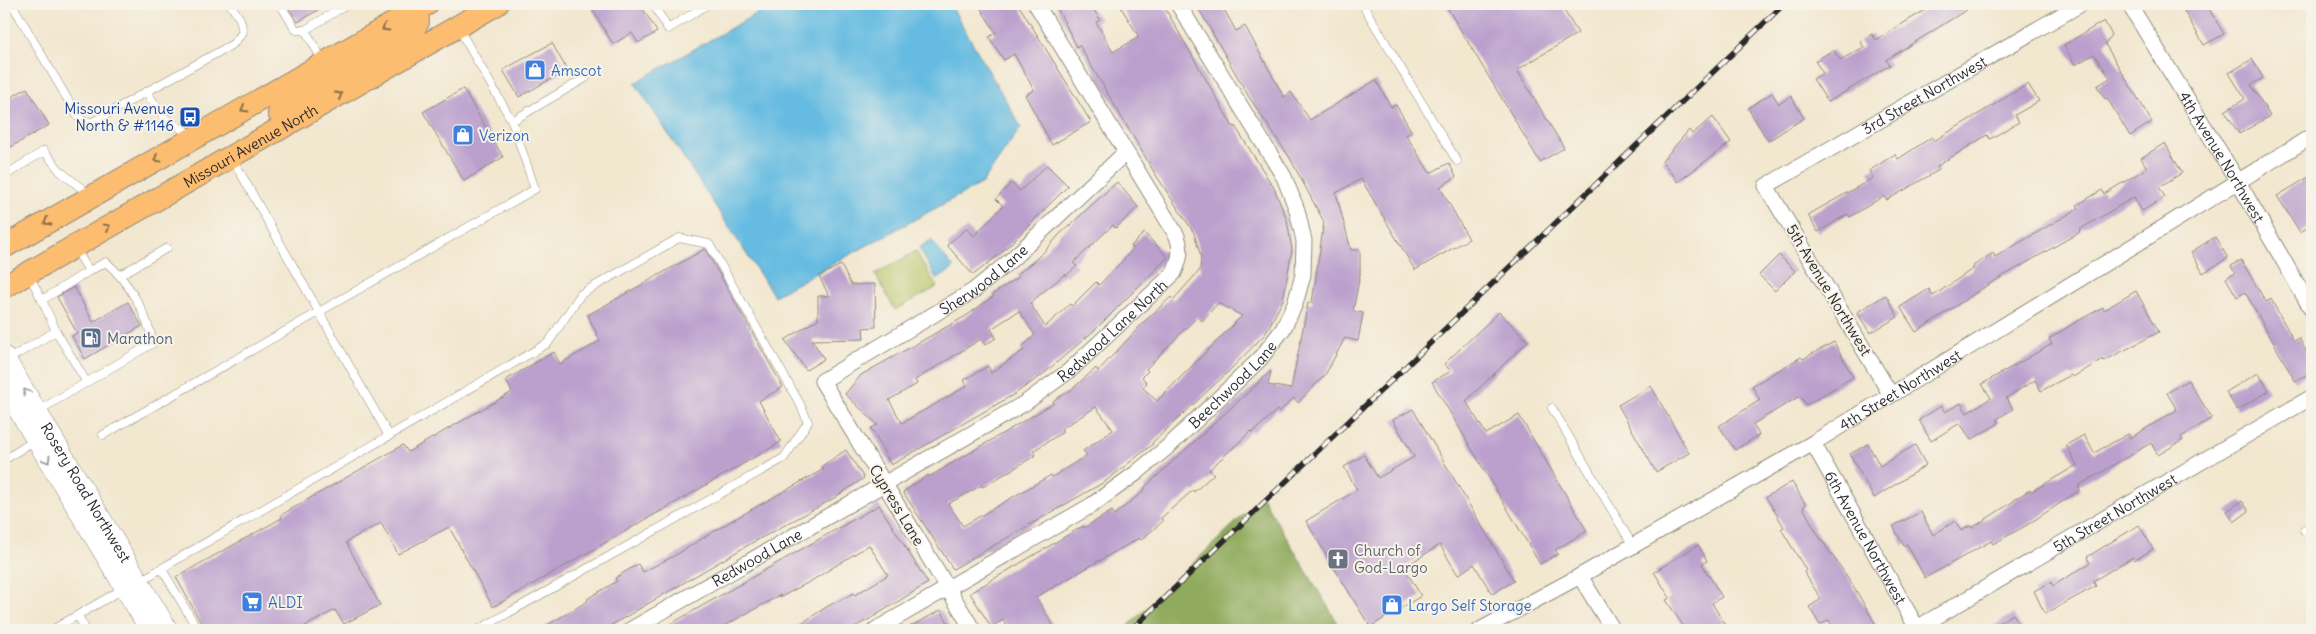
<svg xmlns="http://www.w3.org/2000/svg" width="2316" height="634" viewBox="0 0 2316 634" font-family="Delius,sans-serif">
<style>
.green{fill:#b5c669;stroke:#70784a}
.forest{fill:#90ab5d;stroke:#5e6b44}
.water{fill:#65bbe1;stroke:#487386}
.building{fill:#bba0cd;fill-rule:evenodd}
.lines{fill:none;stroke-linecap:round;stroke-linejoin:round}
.service-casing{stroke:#8e897d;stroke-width:9}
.minor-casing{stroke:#8e897d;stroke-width:17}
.tertiary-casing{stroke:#8e897d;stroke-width:19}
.primary-casing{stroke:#8e897d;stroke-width:24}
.service{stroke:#fff;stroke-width:8}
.minor{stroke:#fff;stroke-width:15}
.tertiary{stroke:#fff;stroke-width:18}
.primary{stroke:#fcbd6f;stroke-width:22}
.rail-casing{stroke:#2b2b2b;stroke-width:5.5}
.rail{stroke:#f7f3e8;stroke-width:4;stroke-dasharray:11;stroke-linecap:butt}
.oneway{stroke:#896d4a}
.oneway2{stroke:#a0a0a0}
.labels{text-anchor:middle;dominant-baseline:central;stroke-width:4;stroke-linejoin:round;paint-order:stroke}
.shop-label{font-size:15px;fill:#366cbe;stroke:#f7f3e8;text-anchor:start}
.street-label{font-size:15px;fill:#2b2b2b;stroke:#f7f3e8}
.transit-label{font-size:15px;fill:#164399;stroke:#f7f3e8;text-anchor:end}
.service-label{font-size:15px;fill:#4e5e75;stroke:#f7f3e8;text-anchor:start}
.worship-label{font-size:15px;fill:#5b616d;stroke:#f7f3e8;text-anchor:start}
</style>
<rect width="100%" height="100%" fill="#f7f3e8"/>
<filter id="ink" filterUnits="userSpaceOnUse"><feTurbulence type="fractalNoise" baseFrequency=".02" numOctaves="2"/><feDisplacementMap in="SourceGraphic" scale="10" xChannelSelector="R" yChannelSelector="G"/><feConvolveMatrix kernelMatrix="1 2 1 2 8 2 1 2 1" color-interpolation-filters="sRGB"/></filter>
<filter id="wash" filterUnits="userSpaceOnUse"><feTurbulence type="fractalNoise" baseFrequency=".0096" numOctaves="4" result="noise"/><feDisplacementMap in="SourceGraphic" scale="20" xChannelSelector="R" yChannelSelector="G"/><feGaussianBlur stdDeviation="1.12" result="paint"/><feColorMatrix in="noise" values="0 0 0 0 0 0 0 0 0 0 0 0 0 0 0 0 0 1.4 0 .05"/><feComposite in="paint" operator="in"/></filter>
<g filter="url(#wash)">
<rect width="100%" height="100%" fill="#f2e7cf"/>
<path class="green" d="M916,251L937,287L895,310L875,274Z"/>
<path class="forest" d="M1262,497L1342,630H1124Z"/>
<g class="water">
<path d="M773,4H950L1021,127L982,183L774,296L635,83Z"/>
<path d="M931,240L954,268L937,280L919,248Z"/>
</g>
<g id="blocks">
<g class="building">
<path d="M286,4H328L298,22Z"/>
<path d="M589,4H640L657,32L638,43L632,33L613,44Z"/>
<path d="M978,4H1018L1091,122L1052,145L1025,95L1034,90L1014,54L1004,60L989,37L996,33Z"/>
<path d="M1055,4H1090L1100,20L1096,22L1113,52L1139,37L1119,4H1161L1165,8L1233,127L1235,126L1274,188L1287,220L1292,250L1283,300L1265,334L1228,372L1152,443L1153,444L1106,481L953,569L903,492L928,475L929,477L1054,403L1053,401L1071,390L1096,368L1098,371L1145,321L1171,297L1173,300L1200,270L1201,257L1194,233L1154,172L1079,45L1077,47ZM1218,303L1242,316L1157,401L1143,388L1147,383L1142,377L1148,371L1146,369L1197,317L1202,321ZM1096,407L1113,430L1083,451L1087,455L1052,477L1051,475L963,526L948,504L982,485L983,487L1036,455L1033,451L1063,432L1061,429Z"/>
<path d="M1196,4H1221L1236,31L1245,26L1284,97L1291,92L1310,120L1376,80L1391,107L1396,105L1412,132L1406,135L1430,173L1449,163L1456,177L1440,187L1469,239L1415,270L1361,179L1336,193L1351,250H1360V274L1353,311L1363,313L1358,341L1345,338L1325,375L1298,403L1294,398L1279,412L1277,410L1252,433L1251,431L1209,470L1214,474L1194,492L1193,490L1161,518L1163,521L1141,540L1139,538L1036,597L1056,630H1009L1003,620L991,627L970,593L1083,526L1084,528L1112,511L1114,515L1145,490L1144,488L1271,371L1268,385L1291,389L1308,303H1312L1324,222L1290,158L1249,97Z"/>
<path d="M1445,4H1560L1578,33L1517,70L1564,148L1540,162Z"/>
<path d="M1935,4H1976L1886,60L1890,65L1828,102L1813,79L1823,73L1815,61L1833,50L1840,60L1864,47L1860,41L1872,34L1876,40Z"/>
<path d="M2180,4H2206L2224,34L2204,45Z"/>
<path d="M2104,21L2112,35L2105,44L2152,122L2130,136L2107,98L2105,99L2097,86L2110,78L2094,54L2075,65L2064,45Z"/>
<path d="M552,43L567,70L519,97L503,70Z"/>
<path d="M2252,59L2263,78L2251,85L2270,116L2239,134L2225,111L2245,99L2229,73Z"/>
<path d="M2028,84L2039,101L2015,115L2019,122L1990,139L1987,135L1937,166L1939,170L1887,200L1884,196L1850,217L1848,214L1818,232L1808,215L1873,178L1869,171L1895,154L1898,159L1932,137L1934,141Z"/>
<path d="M27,88L49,125L4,151V101Z"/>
<path d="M463,89L503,157L464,181L423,112Z"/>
<path d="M1772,93L1779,104L1791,96L1804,118L1768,141L1748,108Z"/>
<path d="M1713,117L1731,142L1678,182L1662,161L1689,130L1692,134Z"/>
<path d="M2165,143L2182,173L2159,187L2165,197L2142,211L2134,197L2079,230L2080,232L1986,286L1916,332L1900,307L1929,289L1933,296L1974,268L1973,266L1993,253L1995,257L2079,208L2077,205L2102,190L2104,194L2147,168L2141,158Z"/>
<path d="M1047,165L1068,186L1000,254L973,275L947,245L967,228L974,236L1003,206L996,199L1011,183L1020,191Z"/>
<path d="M2312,175V225L2300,232L2277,196Z"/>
<path d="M1117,182L1138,207L1116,228L1113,225L1073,263L1077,266L1066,276L1065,274L1030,303L1045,327L1070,304L1072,306L1096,282L1099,285L1127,256L1133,248L1131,246L1144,233L1168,257L1096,329L1042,375L1013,395L891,465L871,428L878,425L845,394L861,375L966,316L994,296L993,294L1019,277L1017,275L1044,252L1059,235ZM1019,311L1035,335L1022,347L1024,350L991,373L988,366L964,380L967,386L902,423L889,400L917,384L915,380L981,339L985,345L996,338L991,329Z"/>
<path d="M2215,237L2228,258L2203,273L2191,252Z"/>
<path d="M705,249L783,387L759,401L781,442L493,607L449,527L398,554L381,523L346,542L380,605L344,624L335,610L298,630H205L176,577L282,518L281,515L403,445L408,452L512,392L506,380L554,352L560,364L600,341L588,315Z"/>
<path d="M1779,255L1795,271L1775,291L1759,275Z"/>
<path d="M2241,260L2266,302L2271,299L2294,341L2299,338L2312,362V372L2295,381L2245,292L2237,297L2226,278L2235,273L2231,266Z"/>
<path d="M841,265L851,285L875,284L876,327L863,328L864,339L812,340L824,359L806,370L785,340L818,319V296H829L819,276Z"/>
<path d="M74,287L93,322L128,302L142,326L85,359L72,336L77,333L57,297Z"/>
<path d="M2136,291L2159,332L2104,361L2103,359L2073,377L2071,375L2041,391L2035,380L2006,398L2013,409L1997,419L1999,423L1971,440L1960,423L1931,441L1919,420L1941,406L1945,412L1961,403L1967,413L1991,398L1982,384L2052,344L2049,339L2071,325L2103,307L2104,310Z"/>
<path d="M1886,295L1898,317L1870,333L1857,312Z"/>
<path d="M1499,312L1528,341L1466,401L1486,434L1519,415L1587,531L1555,550L1558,554L1540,564L1432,382L1451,371L1444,364Z"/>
<path d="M1834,342L1853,377L1806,405L1800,396L1753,424L1759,435L1735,450L1719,426L1760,400L1752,386L1801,357L1803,359Z"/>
<path d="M2258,373L2269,391L2237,410L2226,392Z"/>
<path d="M2188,380L2212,418L2181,437L2183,440L2158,455L2151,443L2078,486L2080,490L2027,525L1993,544L1991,541L1925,578L1907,544L1904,546L1893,526L1921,512L1933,535L1955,521L1961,531L1970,526L1972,528L2014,501L2013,500L2030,490L2031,492L2077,465L2066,445L2084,435L2094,453L2128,434L2130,438L2177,410L2167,393Z"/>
<path d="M1651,386L1689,453L1656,472L1618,405Z"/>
<path d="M1413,409L1514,581L1492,594L1474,564L1458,575L1440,545L1404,567L1421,596L1370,627L1306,521L1357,490L1344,467L1364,455L1378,478L1414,457L1393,420Z"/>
<path d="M1868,444L1880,466L1915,445L1926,465L1874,498L1850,454Z"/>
<path d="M846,450L864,478L831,500L750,544L603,630H539L588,601L587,599L617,581L615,578L638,564L643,572L674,556L731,521L824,469L822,466Z"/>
<path d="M1792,482L1806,505L1803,507L1818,535L1851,582L1879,630H1834L1829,620L1820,625L1809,607L1821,599L1804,572L1806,570L1781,529L1784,527L1766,497Z"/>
<path d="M2242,501L2249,511L2234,522L2227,511Z"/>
<path d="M879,505L928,583L868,620L848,630H791L828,606L854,593L855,595L888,575L869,545L811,581L781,597L780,595L717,630H660Z"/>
<path d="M2139,525L2153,549L2135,560L2133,557L2093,581L2096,586L2045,614L2034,591L2051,582L2053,586L2090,563L2087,557Z"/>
<path d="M1698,545L1707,561L1702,564L1722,597L1712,603L1728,630H1686L1666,600L1670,598L1654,572Z"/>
<path d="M941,610L952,630H904Z"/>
<path d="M2013,614L2023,630H1987Z"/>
</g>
</g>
</g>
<g filter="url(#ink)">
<use href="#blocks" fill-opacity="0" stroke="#8e897d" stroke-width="1"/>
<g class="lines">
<g class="service-casing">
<g id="service">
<path d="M12,4L78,117L85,122H93L146,92L166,119L193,136"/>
<path d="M280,4L296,30H305"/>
<path d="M653,4L668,29L708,4"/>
<path d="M1366,4L1364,7L1457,161"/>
<path d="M323,61L305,30L348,4"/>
<path d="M146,92L233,44L243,32L240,19L230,4"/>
<path d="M512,121L587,77"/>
<path d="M232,158L389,436"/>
<path d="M4,176L44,151L61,172L90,195"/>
<path d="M29,275L42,300L89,271"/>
<path d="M120,275L167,248"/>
<path d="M42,300L56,331L87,383"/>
<path d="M7,360L56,331"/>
<path d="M1552,408L1633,546"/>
<path d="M38,411L153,343C147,314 129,282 106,262L89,271L75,248"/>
<path d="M103,435L535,189L512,121L459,29"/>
<path d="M4,460L35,440"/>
<path d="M2304,530L2312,525"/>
<path d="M162,569L198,630"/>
<path d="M140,581L548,343L581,294L679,238L709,244L800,404L808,422L784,458L478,630"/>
<path d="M78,616L86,630"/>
<path d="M52,630L123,589"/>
</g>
</g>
<g class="minor-casing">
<g id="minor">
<path id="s1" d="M2129,4L2237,180L2312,310"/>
<path id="s2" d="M1891,395L1766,186L2081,4"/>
<path id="s3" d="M1813,443L1918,630"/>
<path d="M1580,576L1613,630"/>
<path id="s4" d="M1917,628L2312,397"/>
<path id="s5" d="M630,630L1025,403L1069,371L1174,273C1180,259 1182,250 1177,236L1036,4"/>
<path id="s6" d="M875,630L1092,505L1135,474L1170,445L1260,359L1283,329L1295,304L1303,275L1304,241L1297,210L1284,177L1178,4"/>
<path id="s7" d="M973,630L822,381L973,291L1011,260L1125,153"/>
<path id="s8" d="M1480,630L1580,576L1813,443L2312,136"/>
</g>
</g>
<g class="tertiary-casing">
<g id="tertiary">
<path id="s9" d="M4,355L169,630"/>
<path d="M4,388L149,630"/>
</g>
</g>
<g class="primary-casing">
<g id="primary">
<path d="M279,113L411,33L418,22L417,9"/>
<path d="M4,247L427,4"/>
<path id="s10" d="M4,287L497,4"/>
</g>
</g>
<use href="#service" class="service"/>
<use href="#minor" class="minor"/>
<use href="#tertiary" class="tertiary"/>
<use href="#primary" class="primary"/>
<g class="rail-casing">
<path id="rail" d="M1131,630L1784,4"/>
</g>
<use href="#rail" class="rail"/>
</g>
<defs><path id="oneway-chevron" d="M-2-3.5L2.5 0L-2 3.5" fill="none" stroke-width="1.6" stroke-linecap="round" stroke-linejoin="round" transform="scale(1.25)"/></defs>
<g class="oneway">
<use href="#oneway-chevron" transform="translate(385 28) rotate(150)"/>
<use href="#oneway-chevron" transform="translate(339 95) rotate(-30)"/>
<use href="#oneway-chevron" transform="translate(244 109) rotate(150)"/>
<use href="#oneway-chevron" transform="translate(157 159) rotate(150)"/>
<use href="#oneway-chevron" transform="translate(47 222) rotate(150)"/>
<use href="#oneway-chevron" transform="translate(107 227) rotate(-30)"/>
</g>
<g class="oneway2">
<use href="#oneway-chevron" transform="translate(26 392) rotate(-121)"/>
<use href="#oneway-chevron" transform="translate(47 460) rotate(59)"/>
</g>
</g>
<defs>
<g id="shop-square" transform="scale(1.125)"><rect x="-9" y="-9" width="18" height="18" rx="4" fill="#3f7fe0" stroke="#f7f3e8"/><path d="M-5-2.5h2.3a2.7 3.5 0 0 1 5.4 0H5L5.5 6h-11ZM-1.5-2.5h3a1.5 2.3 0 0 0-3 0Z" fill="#fff"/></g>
<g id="bus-square" transform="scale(1.125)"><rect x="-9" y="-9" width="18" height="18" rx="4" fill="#1a4fb4" stroke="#f7f3e8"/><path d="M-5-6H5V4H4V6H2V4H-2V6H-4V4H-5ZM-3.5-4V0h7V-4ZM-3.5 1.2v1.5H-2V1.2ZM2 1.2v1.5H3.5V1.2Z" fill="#fff"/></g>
<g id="fuel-square" transform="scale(1.125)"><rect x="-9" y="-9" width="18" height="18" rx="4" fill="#5c6f8a" stroke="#f7f3e8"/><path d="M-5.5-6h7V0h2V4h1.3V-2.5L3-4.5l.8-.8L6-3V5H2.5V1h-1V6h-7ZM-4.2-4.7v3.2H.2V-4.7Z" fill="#fff"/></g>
<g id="church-square" transform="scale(1.125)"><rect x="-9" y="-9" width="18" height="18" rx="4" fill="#6b7280" stroke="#f7f3e8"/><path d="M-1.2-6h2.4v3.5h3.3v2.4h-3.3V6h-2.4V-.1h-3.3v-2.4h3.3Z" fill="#fff"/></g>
<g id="supermarket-square" transform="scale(1.125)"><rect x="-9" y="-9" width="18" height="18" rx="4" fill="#3f7fe0" stroke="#f7f3e8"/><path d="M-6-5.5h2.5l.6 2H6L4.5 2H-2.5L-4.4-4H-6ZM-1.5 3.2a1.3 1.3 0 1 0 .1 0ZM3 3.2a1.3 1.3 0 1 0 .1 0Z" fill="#fff"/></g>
</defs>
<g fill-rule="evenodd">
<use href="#shop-square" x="535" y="70"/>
<use href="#bus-square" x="190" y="117"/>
<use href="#shop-square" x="463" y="135"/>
<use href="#fuel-square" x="91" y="338"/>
<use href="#church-square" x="1338" y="559"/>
<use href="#supermarket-square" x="252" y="602"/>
<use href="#shop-square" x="1392" y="605"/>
</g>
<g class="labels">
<g class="shop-label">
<text x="551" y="70">Amscot</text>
<text x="479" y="135">Verizon</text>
<text x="268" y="602">ALDI</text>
<text x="1408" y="605">Largo Self Storage</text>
</g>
<g class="street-label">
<text stroke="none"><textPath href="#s2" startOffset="426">3rd Street Northwest</textPath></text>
<text stroke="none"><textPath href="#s10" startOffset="284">Missouri Avenue North</textPath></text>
<text stroke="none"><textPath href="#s1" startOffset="179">4th Avenue Northwest</textPath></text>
<text stroke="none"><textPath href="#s7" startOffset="482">Sherwood Lane</textPath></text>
<text transform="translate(1829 290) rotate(59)">5th Avenue Northwest</text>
<text stroke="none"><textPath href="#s5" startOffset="569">Redwood Lane North</textPath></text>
<text stroke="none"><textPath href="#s6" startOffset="436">Beechwood Lane</textPath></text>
<text stroke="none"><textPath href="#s8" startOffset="484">4th Street Northwest</textPath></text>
<text stroke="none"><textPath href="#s9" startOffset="160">Rosery Road Northwest</textPath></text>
<text transform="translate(897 505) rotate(59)">Cypress Lane</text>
<text stroke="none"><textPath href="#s4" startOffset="229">5th Street Northwest</textPath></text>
<text stroke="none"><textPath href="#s3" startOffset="108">6th Avenue Northwest</textPath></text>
<text stroke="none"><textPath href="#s5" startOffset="146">Redwood Lane</textPath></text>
</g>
<g class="transit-label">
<text x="174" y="108">Missouri Avenue<tspan x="174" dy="17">North &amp; #1146</tspan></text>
</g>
<g class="service-label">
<text x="107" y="338">Marathon</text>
</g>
<g class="worship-label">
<text x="1354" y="550">Church of<tspan x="1354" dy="17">God-Largo</tspan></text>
</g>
</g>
<rect width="2316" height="634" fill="none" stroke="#f7f3e8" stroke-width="20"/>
</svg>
